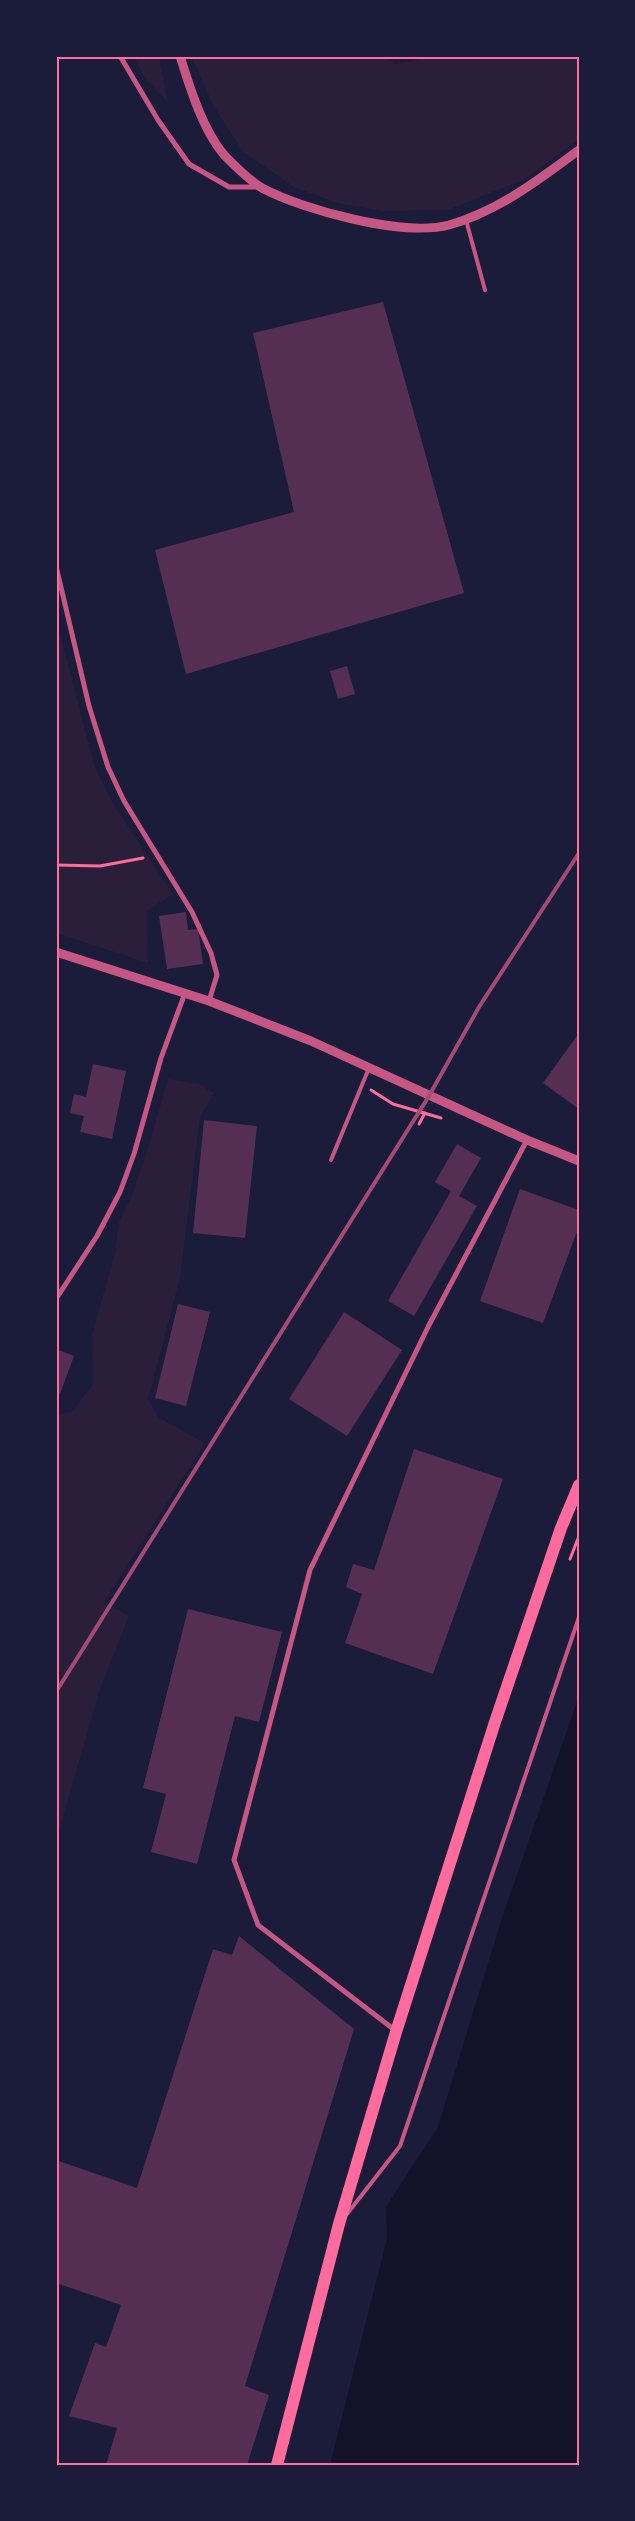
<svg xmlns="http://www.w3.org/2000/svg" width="635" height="2521" viewBox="0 0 635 2521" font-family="Montserrat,sans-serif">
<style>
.green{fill:#2a1e3b}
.water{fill:#12122b}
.building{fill:#542f53}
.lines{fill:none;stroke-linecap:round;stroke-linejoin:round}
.path{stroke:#ff6b9d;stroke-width:3}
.service{stroke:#c65784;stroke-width:4}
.minor{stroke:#c65784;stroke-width:5}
.tertiary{stroke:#c65784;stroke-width:9}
.primary{stroke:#ff6b9d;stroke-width:12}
.rail{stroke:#a44b75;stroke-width:4}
.neatline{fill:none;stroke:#ff6b9d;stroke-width:2}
</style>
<rect width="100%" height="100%" fill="#1b1b3a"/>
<g class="green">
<path d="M133,56H159L168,103L145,78Z"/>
<path d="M191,56H384L394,64L437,56H579V139L525,179L448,210L382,211L337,203L294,187L243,152L213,105Z"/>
<path d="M56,619L95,768L114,805L173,894L147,911L148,963L56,933Z"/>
<path d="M168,1079L199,1084L214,1093L200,1117L180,1278L148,1399L158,1417L205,1443L104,1602L129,1616L99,1692L56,1841V1415L73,1411L93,1384L92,1335L115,1253L119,1222L131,1198L146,1155Z"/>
</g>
<path class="water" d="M579,1696V2465H330L387,2239L386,2207L438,2127L501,1921Z"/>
<g class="building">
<path d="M383,302L464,593L186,674L155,550L294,512L253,333Z"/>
<path d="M347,666L355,694L338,699L330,671Z"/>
<path d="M186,912L188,930L198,929L203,964L167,969L159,916Z"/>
<path d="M579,1033V1109L543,1083Z"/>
<path d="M93,1064L126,1071L112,1139L80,1132L84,1116L70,1113L74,1094L86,1097Z"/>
<path d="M204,1120L257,1126L245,1238L193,1233Z"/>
<path d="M457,1144L481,1158L459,1196L477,1206L414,1316L388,1301L451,1191L435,1182Z"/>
<path d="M520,1189L579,1210V1226L543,1323L480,1301Z"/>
<path d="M178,1304L210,1312L186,1406L155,1398Z"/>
<path d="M344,1312L402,1350L347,1436L289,1399Z"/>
<path d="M56,1349L74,1356L60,1394L56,1392Z"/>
<path d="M414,1449L503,1479L433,1674L345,1643L362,1594L346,1587L353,1564L374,1570Z"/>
<path d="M188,1609L282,1632L259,1722L235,1716L197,1864L151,1852L166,1794L143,1788Z"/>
<path d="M239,1936L354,2029L245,2386L269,2395L247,2465H106L117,2428L69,2416L95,2343L106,2347L121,2305L56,2283V2160L137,2188L213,1949L232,1955Z"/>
</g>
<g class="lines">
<g class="path">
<path d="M56,865L100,866L143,858"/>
<path d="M371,1090L393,1104L441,1118"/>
<path d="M419,1124L425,1113"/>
<path d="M570,1559L579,1536"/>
</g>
<g class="service">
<path d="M466,220L485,290"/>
<path d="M331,1160L369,1068"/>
<path d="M347,2214L400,2146L579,1617"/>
</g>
<g class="minor">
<path d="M120,56L158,120L189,164L229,187H259"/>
<path d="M56,566L89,706L108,767L124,801L192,912L211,953L217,975L209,1001"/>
<path d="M56,1299L97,1236L120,1192L134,1154L161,1058L185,993"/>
<path d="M396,2031L258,1925L234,1860L310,1570L428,1327L527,1140"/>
</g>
<g class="tertiary">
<path d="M180,56C190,88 204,134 227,158C237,168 250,181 262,188C303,210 403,237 449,225C498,211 539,180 579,150"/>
<path d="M56,952L209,1001L311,1041L527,1140L579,1161"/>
</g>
<path class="primary" d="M277,2465L339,2224L396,2032L495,1722L561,1528L579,1485"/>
<path class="rail" d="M56,1692L429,1096L479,1007L579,853"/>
</g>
<rect width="635" height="2521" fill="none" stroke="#1b1b3a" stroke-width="115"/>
<rect x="58" y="58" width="520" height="2406" class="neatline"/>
</svg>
